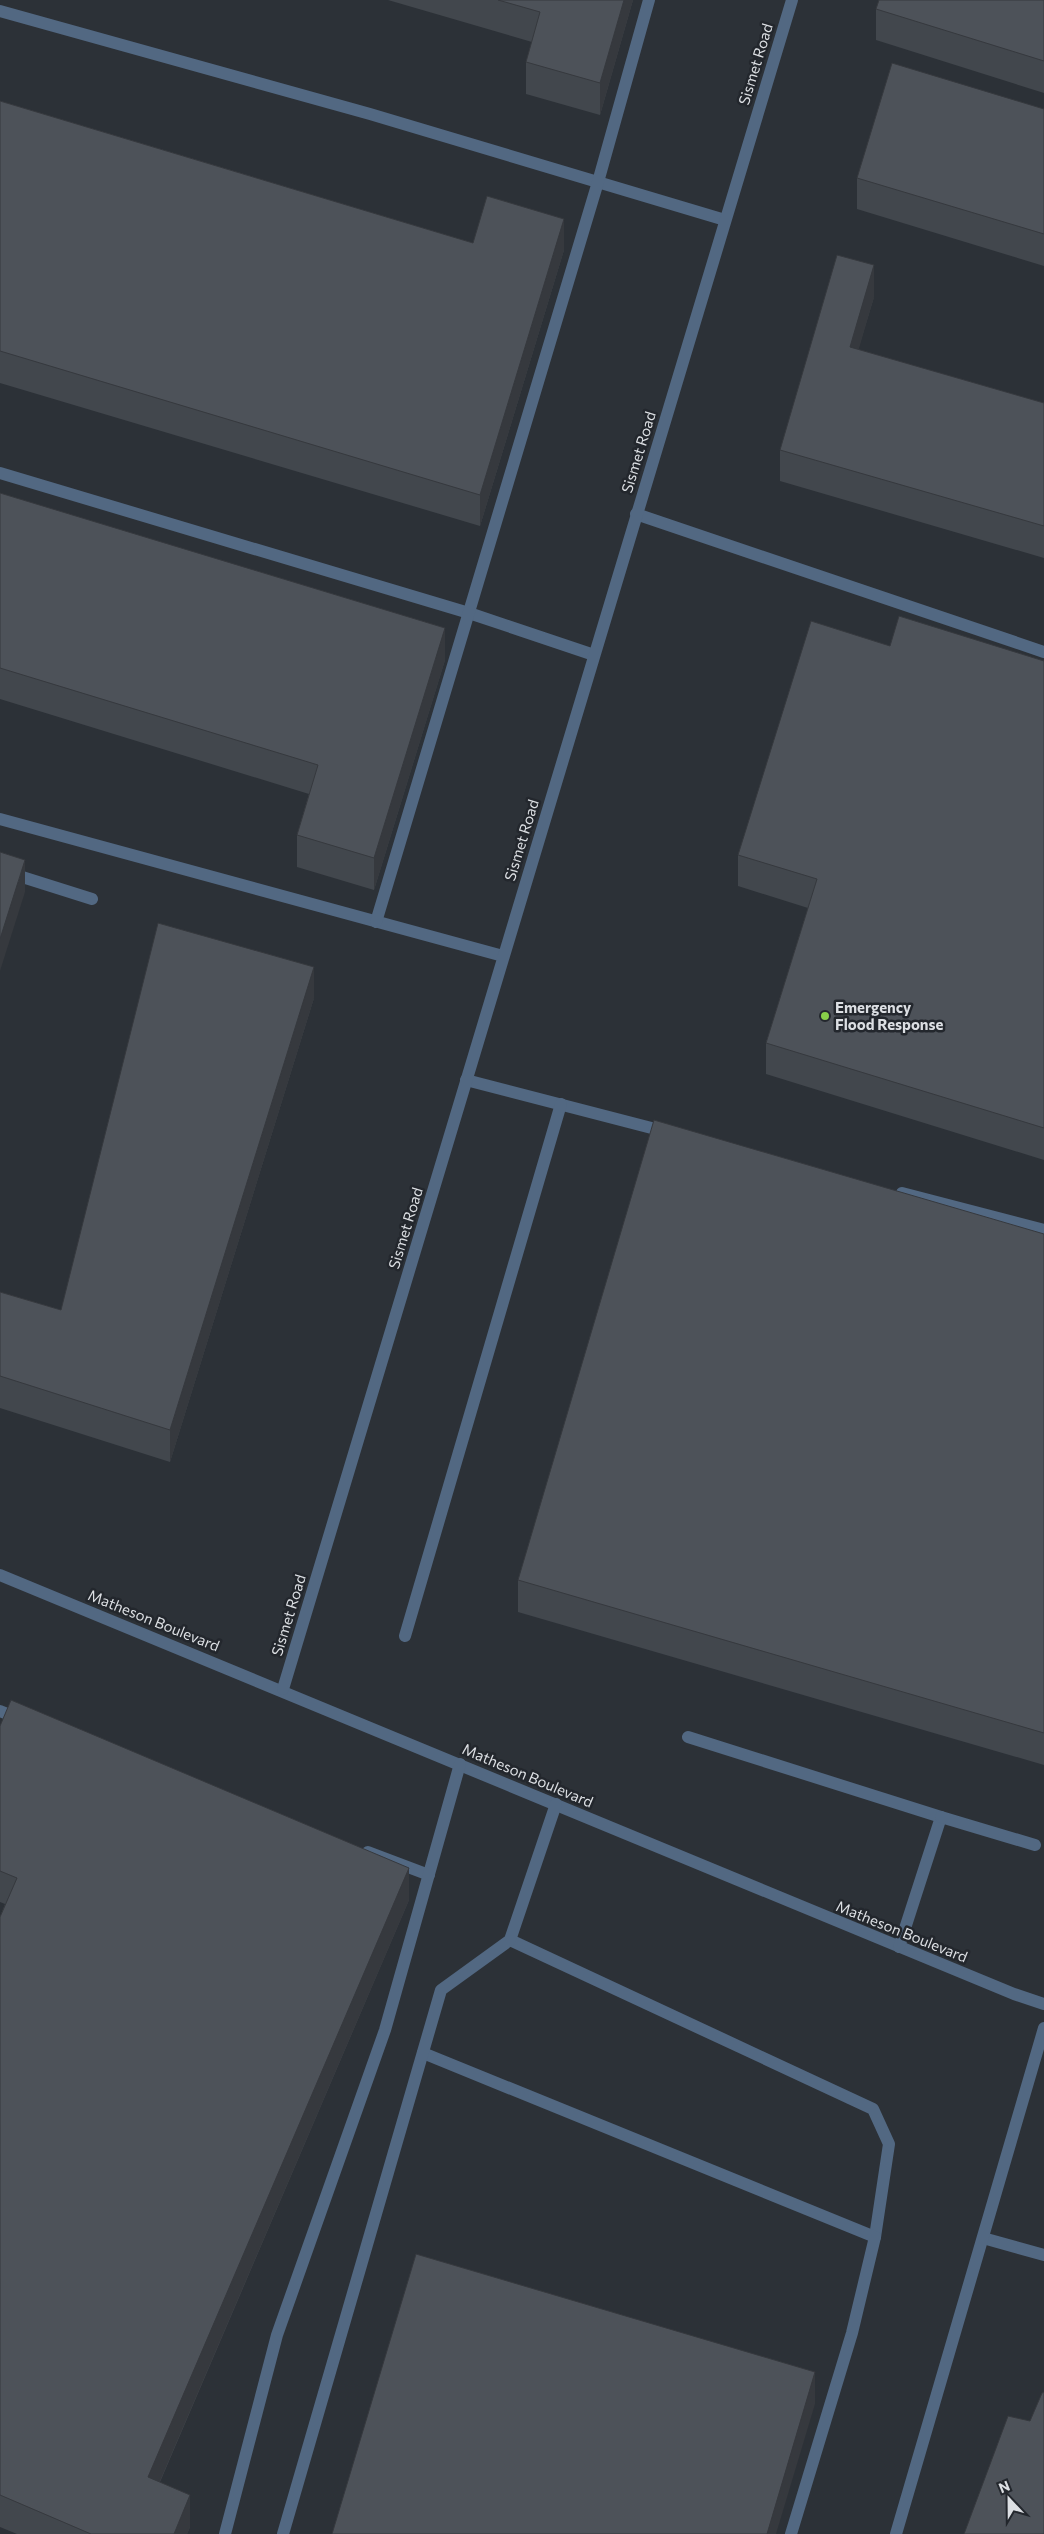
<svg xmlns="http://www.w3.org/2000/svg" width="1044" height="2534" viewBox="0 0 1044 2534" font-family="Commissioner,sans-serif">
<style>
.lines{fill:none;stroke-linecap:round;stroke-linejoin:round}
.minor{stroke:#526882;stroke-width:12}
.wall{fill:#42474d}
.shaded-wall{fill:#36393e}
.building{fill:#4d5259;stroke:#36393e}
.poi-dot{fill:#88cf49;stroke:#23272d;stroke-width:2}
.labels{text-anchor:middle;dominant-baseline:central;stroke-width:5;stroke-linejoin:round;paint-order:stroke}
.street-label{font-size:15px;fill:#dcdfe3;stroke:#23272d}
.poi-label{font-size:15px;font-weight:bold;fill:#dcdfe3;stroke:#23272d;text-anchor:start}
</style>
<rect width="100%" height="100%" fill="#2c3137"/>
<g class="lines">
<g class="minor">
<path d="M0,11L370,114L725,220"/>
<path d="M0,473L469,613L594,655"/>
<path d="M636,514L1044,652"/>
<path d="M0,819L503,956"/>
<path d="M0,870L92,899"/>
<path d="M376,922L598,182L649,0"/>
<path d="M466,1080L667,1132"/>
<path d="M902,1193L1044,1230"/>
<path d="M0,1575C339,1712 675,1857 1014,1994L1044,2004"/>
<path d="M405,1636L561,1104"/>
<path d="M283,1689L792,0"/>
<path d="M0,1711L20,1719"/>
<path d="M688,1737L941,1817L899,1947"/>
<path d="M941,1817L1035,1845"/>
<path d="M368,1852L429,1875"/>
<path d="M510,1940L873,2109L889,2144L875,2237"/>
<path d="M423,2053L875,2237L852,2333L791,2534"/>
<path d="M983,2238L1044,2255"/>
<path d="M225,2534L277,2335L385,2030L460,1764"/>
<path d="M283,2534L441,1990L510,1940L556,1804"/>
<path d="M896,2534L1044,2028"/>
</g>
</g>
<g class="wall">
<path d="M388,0H633L600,115L526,94V62L532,42Z"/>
<path d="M1044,0V93L876,40V9Z"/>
<path d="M0,101L473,243L564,250L480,526L0,383Z"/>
<path d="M1044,109V266L857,209V178Z"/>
<path d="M874,297L858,350L1044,403V558L780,481V450Z"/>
<path d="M0,493L445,660L374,890L297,867V835L309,794L0,699Z"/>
<path d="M890,646L1044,661V1160L766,1074V1043L808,908L738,886V855Z"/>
<path d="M314,998L170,1462L0,1408V1292L61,1310Z"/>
<path d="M1044,1234V1765L518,1612V1580Z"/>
<path d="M0,1726L409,1900L160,2482L190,2527L187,2534H17L0,2527V1917L5,1904L0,1902Z"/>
</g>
<g class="shaded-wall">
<path d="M624,0H633L600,115V83Z"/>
<path d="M564,219V250L480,526V495Z"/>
<path d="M874,265V297L850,379V347Z"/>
<path d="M445,628V660L374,890V858Z"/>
<path d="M25,860V892L0,971V939Z"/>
<path d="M314,967V998L170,1462V1430Z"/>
<path d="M409,1868V1900L148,2509V2477Z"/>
<path d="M815,2372V2404L776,2534H767Z"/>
<path d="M190,2495V2527L187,2534H174Z"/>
</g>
<g class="building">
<path d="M498,0H624L600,83L526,62L540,12Z"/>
<path d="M879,0H1044V61L876,9Z"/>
<path d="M892,63L1044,109V234L857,178Z"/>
<path d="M0,101L473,243L487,196L564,219L480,495L0,351Z"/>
<path d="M837,255L874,265L850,347L1044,403V526L780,450Z"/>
<path d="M0,493L445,628L374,858L297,835L318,765L0,668Z"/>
<path d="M899,616L1044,661V1128L766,1043L817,879L738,855L811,621L890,646Z"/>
<path d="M0,852L25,860L0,939Z"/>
<path d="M158,923L314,967L170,1430L0,1376V1292L61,1310Z"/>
<path d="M654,1120L1044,1234V1733L518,1580Z"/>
<path d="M11,1700L409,1868L148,2477L190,2495L174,2534H91L0,2495V1917L17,1878L0,1871V1726Z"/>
<path d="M416,2254L815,2372L767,2534H332Z"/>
<path d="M1044,2392V2534H964L1008,2416L1030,2421L1042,2393Z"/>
</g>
<circle class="poi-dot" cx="825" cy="1016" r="5"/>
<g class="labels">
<g class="street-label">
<text transform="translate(755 64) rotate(-73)">Sismet Road</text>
<text transform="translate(638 452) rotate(-73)">Sismet Road</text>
<text transform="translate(521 840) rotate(-73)">Sismet Road</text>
<text transform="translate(405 1228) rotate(-73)">Sismet Road</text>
<text transform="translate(288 1615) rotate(-73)">Sismet Road</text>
<text transform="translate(154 1620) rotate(22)">Matheson Boulevard</text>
<text transform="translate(528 1775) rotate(23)">Matheson Boulevard</text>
<text transform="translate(902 1931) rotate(22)">Matheson Boulevard</text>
</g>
<g class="poi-label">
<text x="835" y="1007">Emergency<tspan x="835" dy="17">Flood Response</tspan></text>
</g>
</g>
<g transform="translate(1009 2499) rotate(338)" stroke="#23272d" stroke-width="4" paint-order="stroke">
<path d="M0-4L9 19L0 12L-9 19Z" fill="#dcdfe3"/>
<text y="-8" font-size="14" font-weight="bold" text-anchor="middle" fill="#dcdfe3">N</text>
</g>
</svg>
